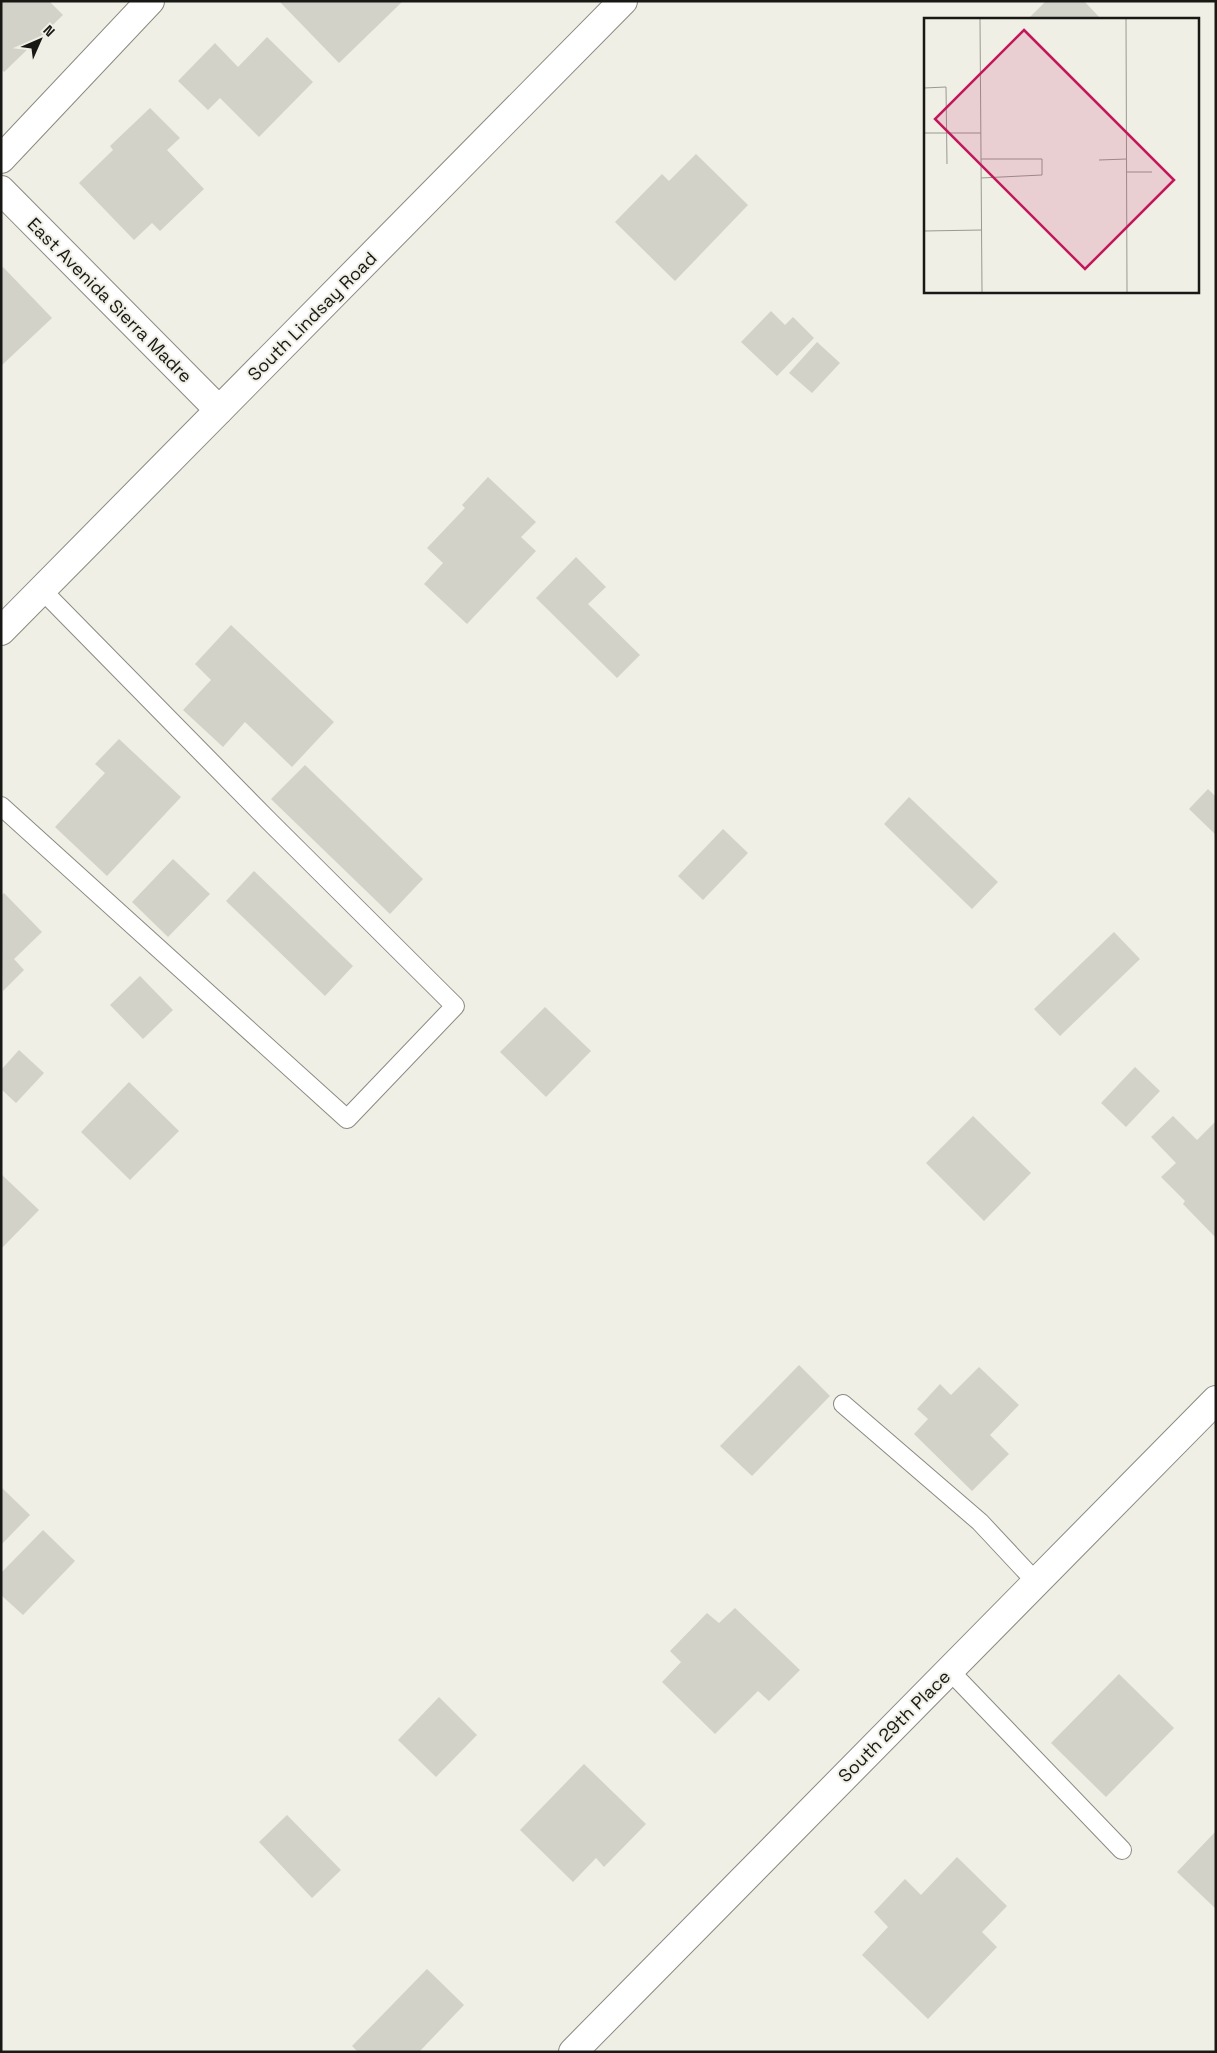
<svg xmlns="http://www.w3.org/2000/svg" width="1217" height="2053" viewBox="0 0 1217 2053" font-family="'Space Grotesk',sans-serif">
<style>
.building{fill:#d2d2c8}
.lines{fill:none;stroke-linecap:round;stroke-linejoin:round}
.lane-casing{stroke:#8b8a81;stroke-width:20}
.street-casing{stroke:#8b8a81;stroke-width:30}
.secondary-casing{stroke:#8b8a81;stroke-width:30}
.lane{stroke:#fff;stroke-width:18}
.street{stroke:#fff;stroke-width:28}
.secondary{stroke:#fff;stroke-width:28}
.labels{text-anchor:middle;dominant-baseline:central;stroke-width:4;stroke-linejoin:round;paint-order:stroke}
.street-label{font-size:18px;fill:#181815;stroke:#f0efe5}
.inset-road{fill:none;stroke:#9a9992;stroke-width:1}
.view{fill:#c2185b;fill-opacity:0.15;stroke:#c2185b;stroke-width:2.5}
.inset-edge{fill:none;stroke:#181815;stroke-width:2.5}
</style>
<rect width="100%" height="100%" fill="#f0efe5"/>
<g class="building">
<path d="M1,1H49L63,15L4,72L1,69Z"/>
<path d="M279,1H403L339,63Z"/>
<path d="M1046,1H1084L1101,19H1028Z"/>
<path d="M267,37L313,82L259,137L220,98L208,110L178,81L215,43L238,67Z"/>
<path d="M150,108L180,138L167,150L204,189L160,231L152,223L134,240L79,183L113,150L110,146Z"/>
<path d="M696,154L748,205L675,281L615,222L662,174L669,181Z"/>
<path d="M3,267L52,318L1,366V269Z"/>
<path d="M771,311L785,325L793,317L814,338L777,376L741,342Z"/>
<path d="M817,342L840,363L812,393L789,373Z"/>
<path d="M488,477L536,522L521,537L536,551L467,624L424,584L443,563L427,548L465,508L462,505Z"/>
<path d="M576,557L606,587L588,604L640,655L617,678L536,598Z"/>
<path d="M231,625L334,722L292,767L245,722L223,747L183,710L211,680L195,664Z"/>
<path d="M119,739L181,797L107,876L55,827L105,773L95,764Z"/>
<path d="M305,765L423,879L390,914L271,799Z"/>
<path d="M1208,789L1216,797V835L1189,809Z"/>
<path d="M909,797L998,882L972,909L884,824Z"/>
<path d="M723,829L748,853L703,900L678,876Z"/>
<path d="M173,859L210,894L168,937L132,902Z"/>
<path d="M254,871L353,966L325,996L226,901Z"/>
<path d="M4,893L42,932L14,959L24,970L3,991L1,896Z"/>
<path d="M1114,932L1140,959L1060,1036L1034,1009Z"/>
<path d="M140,976L173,1010L143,1039L110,1005Z"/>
<path d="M545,1007L591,1051L546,1097L500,1052Z"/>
<path d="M19,1050L44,1073L16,1103L1,1089V1070Z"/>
<path d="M1135,1067L1160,1091L1126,1127L1101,1103Z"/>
<path d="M129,1082L179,1131L130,1180L81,1132Z"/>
<path d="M973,1116L1031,1173L984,1221L926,1163Z"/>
<path d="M1173,1116L1197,1140L1216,1121V1238L1183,1204L1185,1201L1161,1177L1176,1163L1151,1137Z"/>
<path d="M1,1174L39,1210L1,1249Z"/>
<path d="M799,1365L830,1396L752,1476L720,1446Z"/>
<path d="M979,1367L1019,1405L990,1435L1009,1454L972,1491L914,1434L928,1419L917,1409L940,1384L951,1395Z"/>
<path d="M1,1487L30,1515L1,1545Z"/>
<path d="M43,1530L75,1561L23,1615L1,1595V1573Z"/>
<path d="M735,1608L800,1670L769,1701L758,1691L715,1734L662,1682L681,1662L670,1651L707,1613L719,1623Z"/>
<path d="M1119,1674L1174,1728L1106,1797L1051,1743Z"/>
<path d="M439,1697L477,1735L436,1777L398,1740Z"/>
<path d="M584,1764L646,1824L604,1867L596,1858L573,1882L520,1830Z"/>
<path d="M287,1815L341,1870L312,1898L259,1842Z"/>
<path d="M1216,1831V1909L1177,1872Z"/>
<path d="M957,1857L1007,1906L982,1932L997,1947L928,2019L862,1955L888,1927L874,1912L905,1879L921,1895Z"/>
<path d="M427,1969L464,2005L419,2052H358L352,2046Z"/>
</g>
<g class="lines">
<g class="lane-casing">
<g id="lane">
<path d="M1,806L347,1119L455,1006L268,820L42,590"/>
<path d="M843,1404L980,1522L1036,1582"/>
<path d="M949,1670L1122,1850"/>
</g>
</g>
<g class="street-casing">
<g id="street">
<path d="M1,159L150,1"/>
<path d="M1,190L219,410"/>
<path d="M573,2052L1216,1400"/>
</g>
</g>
<g class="secondary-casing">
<path id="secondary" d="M1,631L623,1"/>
</g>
<use href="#lane" class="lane"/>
<use href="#street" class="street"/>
<use href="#secondary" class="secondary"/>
</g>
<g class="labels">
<g class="street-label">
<text transform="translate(110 300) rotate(45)">East Avenida Sierra Madre</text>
<text transform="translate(312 316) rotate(-45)">South Lindsay Road</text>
<text transform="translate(894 1726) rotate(-45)">South 29th Place</text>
</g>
</g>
<g transform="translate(924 18)">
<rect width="275" height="275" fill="#f0efe5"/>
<path class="inset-road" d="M56,1L58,274M202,1L203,274M0,70L22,69L23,146M0,115H57M57,141H118V157L57,160M175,142L203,141M203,154H228M0,213L58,212"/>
<path class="view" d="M100,12L250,162L161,251L11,101Z"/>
<rect width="275" height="275" class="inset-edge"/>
</g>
<rect width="1217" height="2053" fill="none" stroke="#181815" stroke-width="5"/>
<g transform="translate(40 40) rotate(45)" stroke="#f0efe5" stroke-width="4" paint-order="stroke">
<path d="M0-4L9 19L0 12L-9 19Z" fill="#181815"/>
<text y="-8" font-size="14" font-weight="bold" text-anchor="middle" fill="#181815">N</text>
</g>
</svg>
